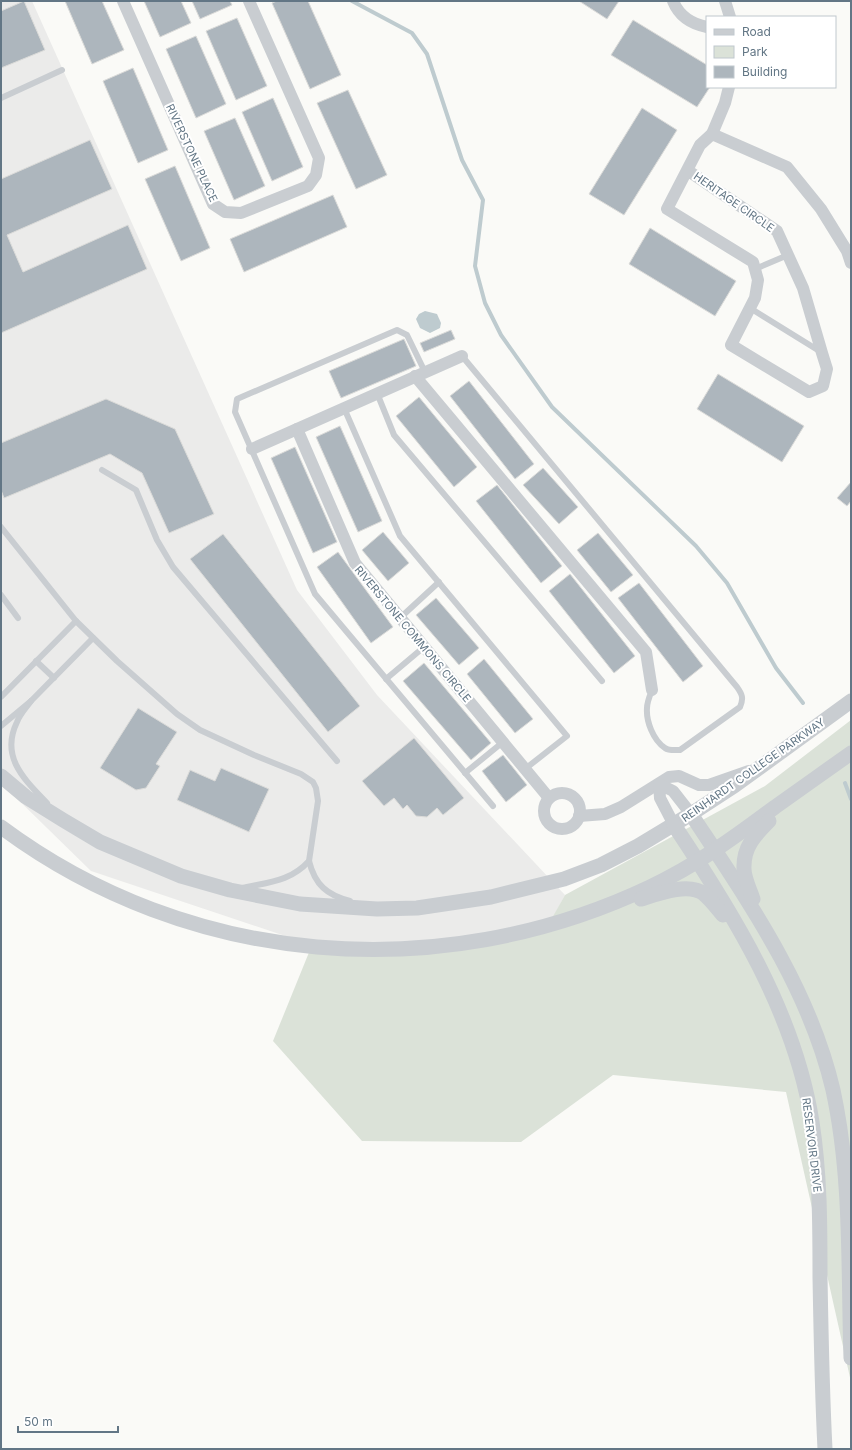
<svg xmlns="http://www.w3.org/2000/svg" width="852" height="1450" viewBox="0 0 852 1450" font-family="Inter,sans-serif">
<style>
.built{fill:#ebebea}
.green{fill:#dbe2d8}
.water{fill:#becbcf}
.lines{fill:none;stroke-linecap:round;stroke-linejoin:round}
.stream{stroke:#becbcf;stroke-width:4}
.building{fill:#adb6bd;stroke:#dbdbd9}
.service{stroke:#c9cdd1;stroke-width:6}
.minor{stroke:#c9cdd1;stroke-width:12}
.tertiary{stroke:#c9cdd1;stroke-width:15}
.labels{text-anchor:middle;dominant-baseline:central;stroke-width:4;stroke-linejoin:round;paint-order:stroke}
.street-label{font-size:11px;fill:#627685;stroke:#fff}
</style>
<rect width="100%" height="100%" fill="#fafaf7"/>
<path class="built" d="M1,1H32L297,590L377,695L565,895L548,927L445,948L312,945L91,871L1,783Z"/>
<path class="green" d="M851,720V1382L786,1092L613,1075L521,1142L362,1141L273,1041L312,945L445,948L547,927L565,895L765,786Z"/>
<path class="water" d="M425,311L437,314L441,323L440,328L430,333L420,328L416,319L419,314Z"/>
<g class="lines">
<g class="stream">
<path d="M352,1L412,33L427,54L462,160L483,200L475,266L485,303L501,335L552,407L696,546L727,583L776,668L803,703"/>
<path d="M845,783L851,799"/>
</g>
</g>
<g class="building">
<path d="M24,1L45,50L1,68V11Z"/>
<path d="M65,1H102L124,50L92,64Z"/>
<path d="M144,1H181L191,23L160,37Z"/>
<path d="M192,1H230L232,5L200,19Z"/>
<path d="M277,1H308L341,75L310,89L272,3Z"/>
<path d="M579,1H619L607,19Z"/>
<path d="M237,18L267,86L236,100L206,31Z"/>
<path d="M633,20L707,65V87H710L697,107L611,55Z"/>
<path d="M196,36L226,104L196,118L166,49Z"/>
<path d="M133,68L168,150L138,163L103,81Z"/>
<path d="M348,90L387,175L356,189L317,103Z"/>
<path d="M273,98L303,167L272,181L242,112Z"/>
<path d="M642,108L677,130L624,215L589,194Z"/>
<path d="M235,118L265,186L234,200L204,131Z"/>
<path d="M90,140L112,189L7,235L23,272L128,225L147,269L1,333V179Z"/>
<path d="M175,166L210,248L181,261L145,179Z"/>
<path d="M333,195L347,227L244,272L230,239Z"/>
<path d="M650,228L736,281L715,316L629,264Z"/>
<path d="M451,330L455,339L424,352L420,343Z"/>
<path d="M404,339L416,366L341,398L329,371Z"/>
<path d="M718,374L804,426L782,462L697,409Z"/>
<path d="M469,381L534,464L515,479L450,396Z"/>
<path d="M419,397L477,467L454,487L396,416Z"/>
<path d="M106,399L175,429L214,514L169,533L142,473L110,454L4,498L1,490V443Z"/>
<path d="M340,426L382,521L358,532L316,437Z"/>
<path d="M295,447L337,542L313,553L271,458Z"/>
<path d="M543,468L578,507L559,524L523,485Z"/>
<path d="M851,482V501L847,506L837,498Z"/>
<path d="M497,485L562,566L541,583L476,501Z"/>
<path d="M383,532L409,563L388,581L362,550Z"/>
<path d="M598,533L633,575L611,592L577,550Z"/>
<path d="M223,534L360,706L328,732L190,559Z"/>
<path d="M338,552L393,627L371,643L317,567Z"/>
<path d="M570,574L635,656L614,673L549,591Z"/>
<path d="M639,583L703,666L683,682L618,598Z"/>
<path d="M436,598L479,648L459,665L416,615Z"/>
<path d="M484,659L533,719L515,733L467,674Z"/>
<path d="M424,663L491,743L471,760L403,681Z"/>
<path d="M138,708L177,732L156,764L160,766L146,788L136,790L100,768Z"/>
<path d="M414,738L464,798L443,815L437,808L427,817L416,816L407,805L403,809L394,798L384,806L362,781Z"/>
<path d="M503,755L527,785L506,802L482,771Z"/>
<path d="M221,768L269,789L249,832L177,800L190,770L215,781Z"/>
</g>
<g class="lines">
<g class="service">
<path d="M1,98L62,70"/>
<path d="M755,269L788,255"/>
<path d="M750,308L821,352"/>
<path d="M462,356L737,687C742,694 744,698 740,707L680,750C675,750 669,751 665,748C653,740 646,721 647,708C647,702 650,695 652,690"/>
<path d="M425,372L407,335L397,330L237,399L235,412L315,594L493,806"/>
<path d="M377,393L394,435L602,681"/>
<path d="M344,408L400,536L567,736L525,769"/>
<path d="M102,470L136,490L157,540L173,567L337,761"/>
<path d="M1,527L76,621L117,661L177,714L200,730L254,755L301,774L313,782L316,788L318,801L309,861C315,885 327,895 350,901"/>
<path d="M1,595L18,618"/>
<path d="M400,618L439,582"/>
<path d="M36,661L54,678"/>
<path d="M386,679L424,647"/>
<path d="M1,697L76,621"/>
<path d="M31,701C26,708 20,714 17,722C0,757 24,779 47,803"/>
<path d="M1,726L31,701L93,638"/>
<path d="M465,773L503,742"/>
<path d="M242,888C268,882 290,882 309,861"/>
</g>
<g class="minor">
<path d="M123,1L213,204L225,212L241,213L308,186L316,175L319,158L249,1"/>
<path d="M673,1C679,16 692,24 707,27"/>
<path d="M725,1L730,17"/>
<path d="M712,134L725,103L729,87"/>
<path d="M687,170L777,231L803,288L822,353L827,369L823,386L809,392L731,345L755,298L758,280L753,262L667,209L700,145L712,134L787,167L821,209L847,251L851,263"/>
<path d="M415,376L646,652L652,690"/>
<path d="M297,429L355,563L549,798"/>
<path d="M252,449L462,356"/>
<circle cx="562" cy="811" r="18"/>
<path d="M579,816L605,814L621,807L669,777L679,776L699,785H709L749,771"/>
<path d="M674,825L660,798L659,784L673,791L691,814"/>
</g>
<g class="tertiary">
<path d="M1,776L26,797L63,820L100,842L181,876L230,890L300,904L377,909L417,908L491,897L564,879L601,865L638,846L691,814L734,786L851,701"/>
<path d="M691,814C748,901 809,987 833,1090C852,1177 848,1269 851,1358"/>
<path d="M674,825C734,915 795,1013 812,1122C820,1174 820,1225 820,1277C821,1334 822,1392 825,1449"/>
<path d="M1,827C189,967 439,987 650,887C695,866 735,837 775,807C800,789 826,771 851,753"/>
<path d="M641,899C657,894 689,882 704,894C711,900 717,908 723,915"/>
<path d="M753,899C750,890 744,878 744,869C743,847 755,835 769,821"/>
</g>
</g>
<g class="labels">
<g class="street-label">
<text transform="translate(192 153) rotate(65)">RIVERSTONE PLACE</text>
<text transform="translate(734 202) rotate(35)">HERITAGE CIRCLE</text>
<text transform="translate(413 634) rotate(50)">RIVERSTONE COMMONS CIRCLE</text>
<text transform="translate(753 770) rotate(-35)">REINHARDT COLLEGE PARKWAY</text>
<text transform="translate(812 1145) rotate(83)">RESERVOIR DRIVE</text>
</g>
</g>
<rect width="852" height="1450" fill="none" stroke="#627685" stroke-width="4"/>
<rect x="706" y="16" width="130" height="72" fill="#ffffff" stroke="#c0c8ce"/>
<rect x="714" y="29" width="20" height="6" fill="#c9cdd1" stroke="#c0c8ce"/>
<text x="742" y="36" font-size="12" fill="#627685">Road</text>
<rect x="714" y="46" width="20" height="12" fill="#dbe2d8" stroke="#c0c8ce"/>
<text x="742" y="56" font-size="12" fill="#627685">Park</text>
<rect x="714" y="66" width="20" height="12" fill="#adb6bd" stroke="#c0c8ce"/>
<text x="742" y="76" font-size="12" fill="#627685">Building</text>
<path d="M18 1426v6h100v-6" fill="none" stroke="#627685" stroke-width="2"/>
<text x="24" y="1426" font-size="12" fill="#627685" stroke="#ffffff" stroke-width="3" paint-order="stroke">50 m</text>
</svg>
